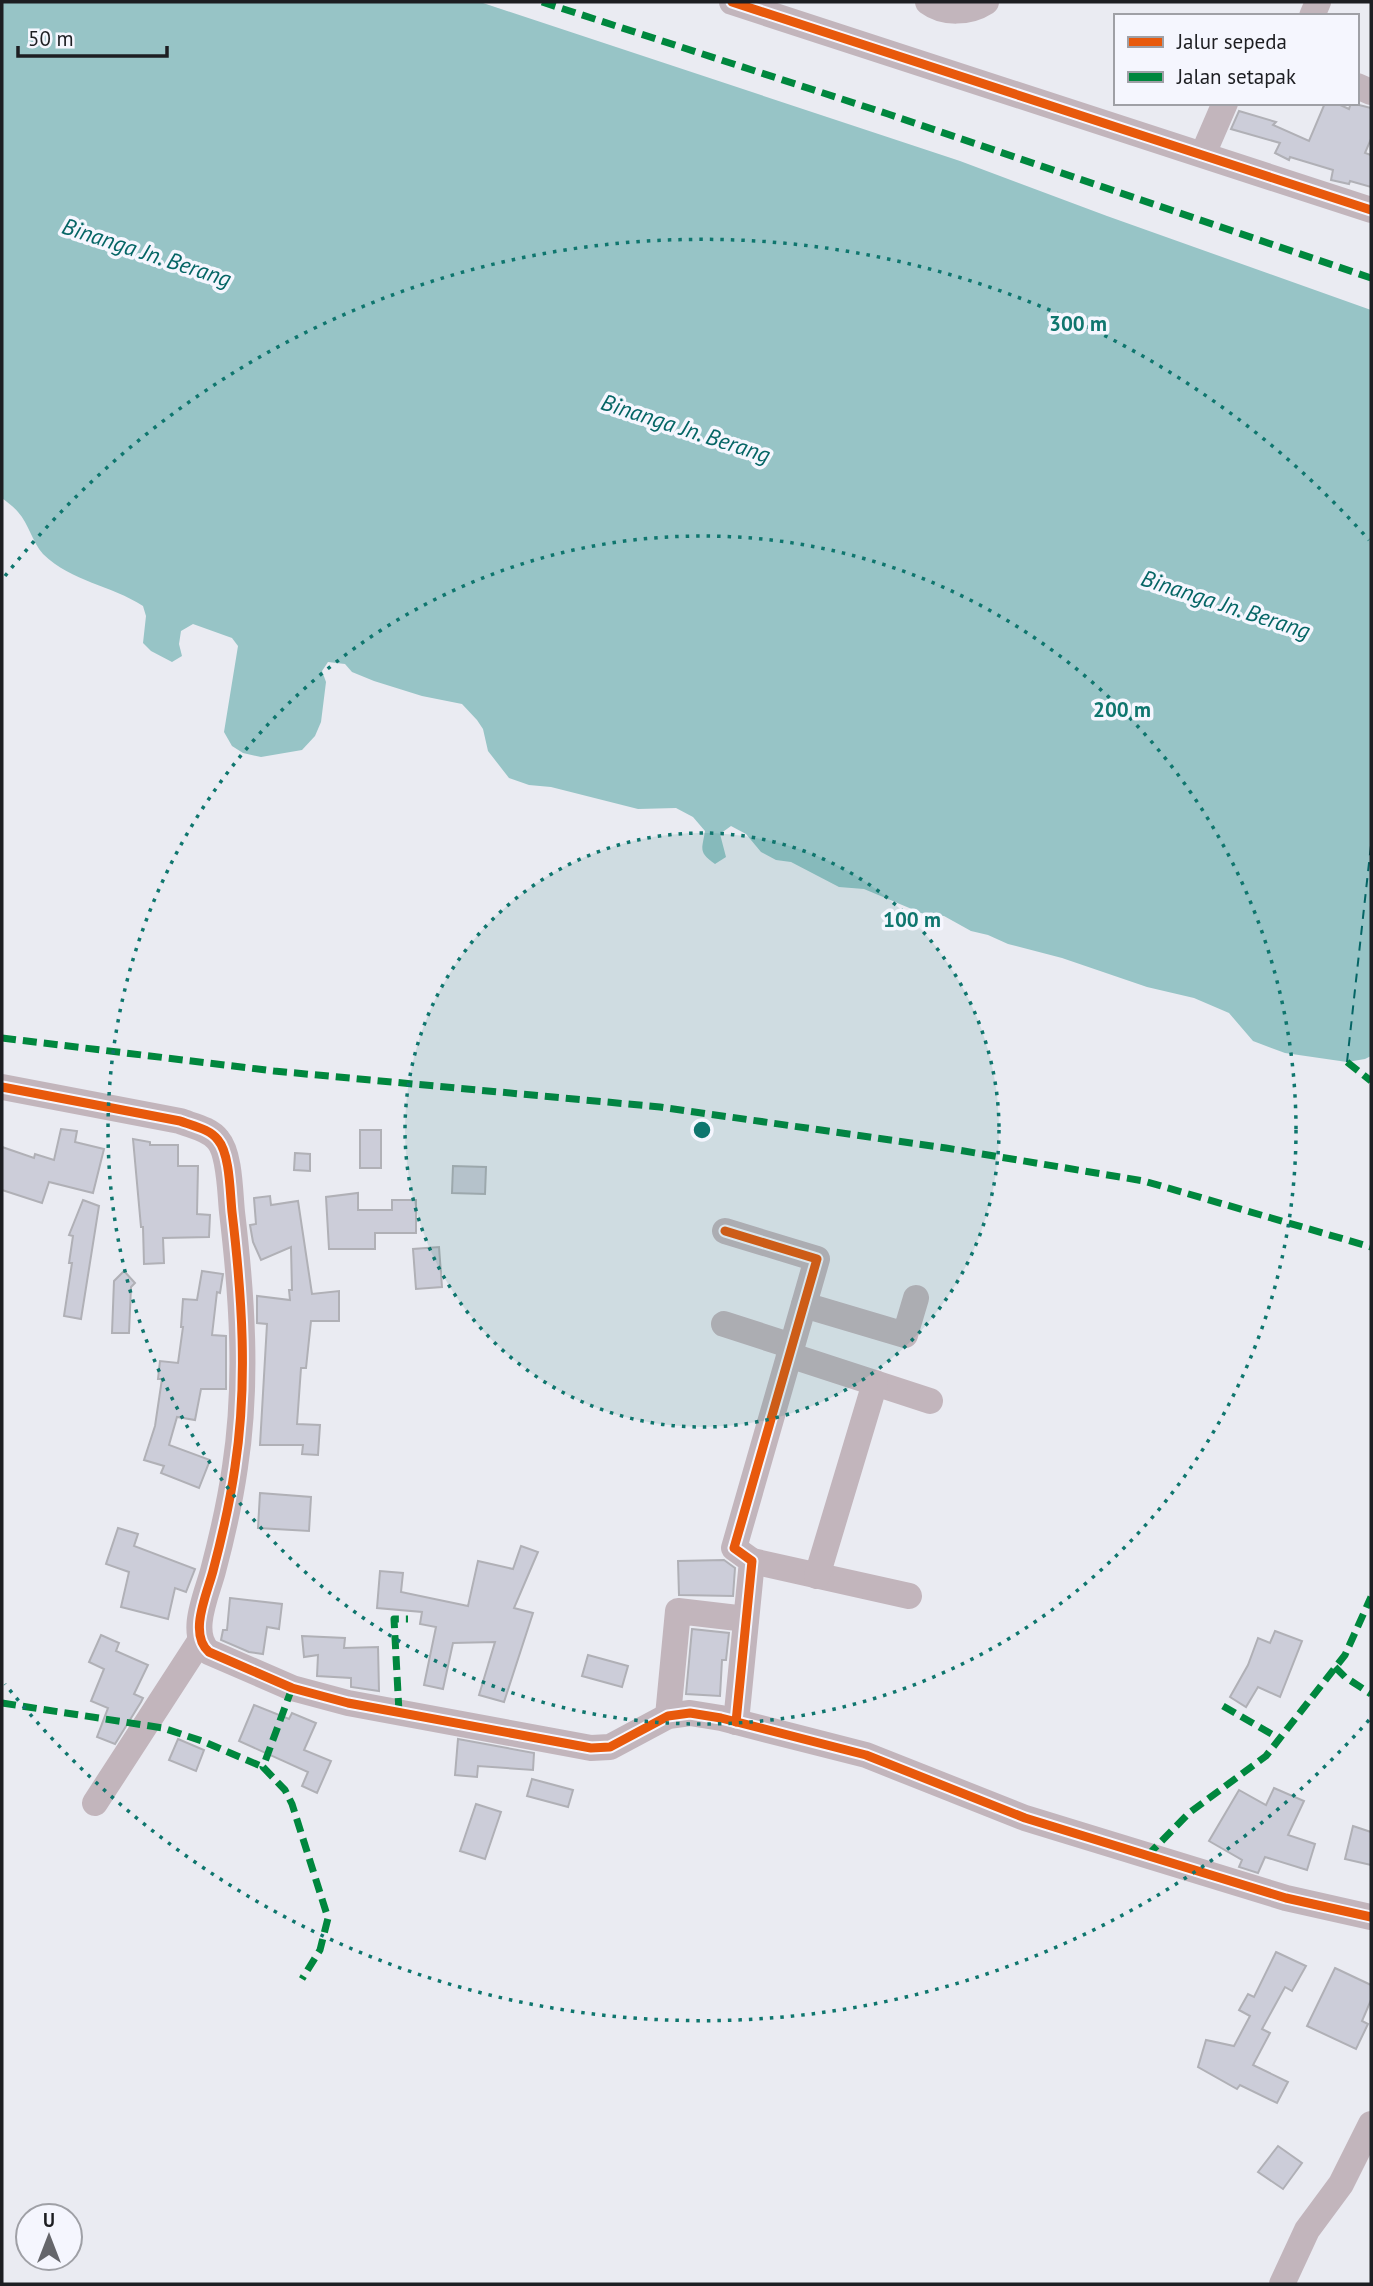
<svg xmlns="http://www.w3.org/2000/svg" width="1373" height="2286" viewBox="0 0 1373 2286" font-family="'PT Sans',sans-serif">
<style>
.water{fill:#97c4c6}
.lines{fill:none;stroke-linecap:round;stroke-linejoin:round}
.ferry{stroke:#056565;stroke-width:2;stroke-dasharray:9 7;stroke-linecap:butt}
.building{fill:#cccdd9;stroke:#b0b0b6;stroke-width:2}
.minor{stroke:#c2b5bc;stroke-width:26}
.quiet{stroke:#00873e;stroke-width:7;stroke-dasharray:14 7;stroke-linecap:butt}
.cycleway-casing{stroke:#f5f6fe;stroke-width:13}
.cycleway{stroke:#e8590c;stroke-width:9}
.ring{fill:none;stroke:#0f766e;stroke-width:3.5;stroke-dasharray:3.5 7}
.labels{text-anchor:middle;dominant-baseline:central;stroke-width:7;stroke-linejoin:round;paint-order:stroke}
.water-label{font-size:23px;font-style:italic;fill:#056565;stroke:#f5f6fe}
.centre{fill:#0f766e;stroke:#f5f6fe;stroke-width:3.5}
.ring-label{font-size:21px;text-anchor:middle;font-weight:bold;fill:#0f766e;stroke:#f5f6fe;stroke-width:7;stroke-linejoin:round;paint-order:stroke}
</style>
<rect width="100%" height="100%" fill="#eaebf2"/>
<path class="water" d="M2,2H480L960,161L1107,216L1371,310V1056L1365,1059L1347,1062L1285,1053L1253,1041L1229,1013L1194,998L1147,987L1062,958L1008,944L988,935L971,931L944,916L926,915L864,889L839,887L791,862L776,860L761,852L746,834L731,826L720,834L726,857L715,864C698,852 702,850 705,831L693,817L676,808L638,809L551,787L529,785L509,778L488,751L483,729L477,720L462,704L422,696L374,681L352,672L345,664L328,662L322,671L326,682L321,722L315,736L302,750L261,757L243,753L232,746L224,732L238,646L232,638L193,624L181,631L179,644L182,656L172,662L151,651L143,643L146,616L143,606C111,585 72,582 43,554C32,542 29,524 18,512C14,507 7,502 2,498Z"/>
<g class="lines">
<path class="ferry" d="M1347,1062L1371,845"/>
</g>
<g class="building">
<path d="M1325,103H1336L1349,109L1351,103L1371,108V139L1365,153L1371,155V187L1350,181L1349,184L1331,180L1333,170L1290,157L1289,160L1275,153L1280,143L1231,129L1239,111L1276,122L1273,125L1309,141Z"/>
<path d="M61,1129L77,1131L75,1142L104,1149L93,1193L49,1182L42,1203L2,1190V1147L34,1158L35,1154L54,1160Z"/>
<rect x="360" y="1130" width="21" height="38"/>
<path d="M133,1139L150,1142V1145H178V1166H198L197,1214L210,1215L209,1237L163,1238L164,1263L144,1264L143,1227H141Z"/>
<path d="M295,1153L310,1154V1171L294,1170Z"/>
<path d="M453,1166L486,1167L485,1194L452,1193Z"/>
<path d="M358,1193V1210H392V1200H416V1233H375V1249H329L326,1197Z"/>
<path d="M270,1196L271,1205L298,1201L312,1294L339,1291V1321H311L306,1368H301L297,1424L320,1425L318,1455L302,1454L303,1445H260L267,1324L257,1323V1296L290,1300L289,1290H292L291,1247L261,1260L253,1242L250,1225L256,1224L254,1198Z"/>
<path d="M83,1200L99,1206L81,1319L64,1316L72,1263H69L73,1236L69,1235Z"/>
<path d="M439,1247L442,1287L416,1289L413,1249Z"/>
<path d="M124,1271L135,1283L131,1287L129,1333H112L114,1281Z"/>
<path d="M202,1271L223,1274L220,1293L217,1292L212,1335L226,1336V1389H201L195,1420L177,1417L169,1445L210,1460L199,1488L161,1473L164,1466L144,1460L155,1426L162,1379H158L160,1361L178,1363L183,1327H181L183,1299L197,1300Z"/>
<path d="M260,1493L311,1497L309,1531L258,1528Z"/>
<path d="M118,1528L138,1534L134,1546L195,1569L186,1592L175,1588L168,1619L121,1607L129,1572L106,1564Z"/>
<path d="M521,1546L538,1552L514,1608L533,1613L504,1702L479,1695L495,1642L453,1643L443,1689L424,1685L436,1627L420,1624L422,1612L377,1608L380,1571L403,1573L401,1592L468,1606L478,1561L513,1569Z"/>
<path d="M724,1560L735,1568L733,1596L679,1595L678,1561Z"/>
<path d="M230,1598L282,1604L279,1629L267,1627L263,1654L249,1652L221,1640L223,1630H227Z"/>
<path d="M692,1629L729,1633L726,1660H722L720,1696L686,1694Z"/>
<path d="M1275,1631L1302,1641L1280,1697L1258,1687L1246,1707L1230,1697L1248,1665L1258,1638L1270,1643Z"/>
<path d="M101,1635L119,1643L116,1651L148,1665L134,1694L143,1698L141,1702L115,1744L97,1737L108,1708L91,1701L104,1669L89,1662Z"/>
<path d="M302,1636L345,1638L344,1648L378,1647L379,1691L351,1687V1678L317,1676L318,1655L304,1657Z"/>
<path d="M588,1655L628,1666L622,1687L582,1676Z"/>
<path d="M254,1705L289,1719L292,1713L316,1723L304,1750L331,1761L317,1793L302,1786L308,1772L239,1741Z"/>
<path d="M178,1739L204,1750L196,1771L169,1760Z"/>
<path d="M458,1739L534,1753L533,1770L478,1766L477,1777L455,1775Z"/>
<path d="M532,1779L573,1790L568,1807L527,1796Z"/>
<path d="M1274,1788L1304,1801L1288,1835L1315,1844L1307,1870L1265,1857L1258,1873L1239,1867L1242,1860L1209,1841L1239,1790L1266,1805Z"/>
<path d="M476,1804L501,1812L485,1859L460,1851Z"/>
<path d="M1353,1826L1371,1832V1865L1345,1859Z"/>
<path d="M1276,1952L1306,1966L1292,1991L1285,1987L1262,2029L1270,2033L1253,2065L1288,2082L1277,2103L1240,2085L1237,2089L1198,2067L1206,2040L1234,2046L1250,2016L1239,2010L1248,1994L1254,1997Z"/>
<path d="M1335,1968L1371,1985V2000L1362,2021L1368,2024L1356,2049L1307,2026Z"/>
<path d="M1278,2146L1302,2163L1283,2189L1258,2172Z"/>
</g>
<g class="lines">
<g class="minor">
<path d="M732,2L1371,210"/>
<path d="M928,2C944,14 969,13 986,2"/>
<path d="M1312,16L1318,2"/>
<path d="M1357,86L1371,92"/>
<path d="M1203,154L1225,103"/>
<path d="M2,1087L180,1121C193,1126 210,1129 218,1140C230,1154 230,1193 232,1212C242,1296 248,1383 235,1467C230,1502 222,1537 213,1571C207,1594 188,1634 209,1652L292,1688L348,1703L591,1748L610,1747L668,1716L690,1713L721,1718L866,1755L1025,1818L1286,1898L1371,1917"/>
<path d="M725,1231L817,1259L734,1548L752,1561L736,1722"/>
<path d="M804,1305L905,1335L916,1298"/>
<path d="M724,1324L792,1346"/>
<path d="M789,1355L930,1401"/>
<path d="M752,1561L909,1596"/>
<path d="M817,1576L875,1383"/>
<path d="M668,1716L678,1611L746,1619"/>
<path d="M95,1803L200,1641"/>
<path d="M1282,2284L1307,2230L1341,2184L1371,2124"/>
</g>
<g class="quiet">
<path d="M542,2L888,114L1371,278"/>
<path d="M2,1038L274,1071L660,1107L946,1148L1144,1181L1371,1247"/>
<path d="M1347,1062L1371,1081"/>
<path d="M1335,1667L1345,1677L1371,1694"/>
<path d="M292,1688L263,1767L285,1790L292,1804L328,1918L320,1950L302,1979"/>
<path d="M2,1703L163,1728L202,1741L263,1767"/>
<path d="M1223,1706L1280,1739"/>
<path d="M399,1712L394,1619H408"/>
<path d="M1147,1856L1189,1813L1266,1756L1345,1655L1371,1597"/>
</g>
<g class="cycleway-casing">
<g id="cycleway">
<path d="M732,2L1371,210"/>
<path d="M2,1087L180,1121C193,1126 210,1129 218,1140C230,1154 230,1193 232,1212C242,1296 248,1383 235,1467C230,1502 222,1537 213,1571C207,1594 188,1634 209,1652L292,1688L348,1703L591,1748L610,1747L668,1716L690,1713L721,1718L866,1755L1025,1818L1286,1898L1371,1917"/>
<path d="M725,1231L817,1259L734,1548L752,1561L736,1722"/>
</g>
</g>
<use href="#cycleway" class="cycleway"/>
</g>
<circle cx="702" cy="1130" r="297" fill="#0f766e" fill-opacity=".12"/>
<g class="ring">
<circle cx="702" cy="1130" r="297"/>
<circle cx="702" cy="1130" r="594"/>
<path d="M1369 1720A890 890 0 0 1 5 1684M5 576A890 890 0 0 1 1369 540"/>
</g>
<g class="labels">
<g class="water-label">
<text transform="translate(147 252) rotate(18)">Binanga Jn. Berang</text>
<text transform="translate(686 428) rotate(18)">Binanga Jn. Berang</text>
<text transform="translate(1226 604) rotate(18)">Binanga Jn. Berang</text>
</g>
</g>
<circle cx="702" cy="1130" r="10" class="centre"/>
<g class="ring-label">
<text x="1078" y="331">300 m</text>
<text x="1122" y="717">200 m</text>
<text x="912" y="927">100 m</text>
</g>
<rect width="1373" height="2286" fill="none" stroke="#1d1e22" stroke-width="7"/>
<rect x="1114" y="14" width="245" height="91" fill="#f5f6fe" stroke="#9fa0a6" stroke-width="2"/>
<rect x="1128" y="37" width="35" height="10" fill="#e8590c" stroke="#9fa0a6" stroke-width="2"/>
<text x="1177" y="49" font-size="21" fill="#1d1e22">Jalur sepeda</text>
<rect x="1128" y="72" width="35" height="10" fill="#00873e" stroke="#9fa0a6" stroke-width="2"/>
<text x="1177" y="84" font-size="21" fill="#1d1e22">Jalan setapak</text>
<g transform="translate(49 2237)"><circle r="33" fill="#f5f6fe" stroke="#9fa0a6" stroke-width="2"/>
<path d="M0-5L12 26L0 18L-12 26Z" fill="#65666b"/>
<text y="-10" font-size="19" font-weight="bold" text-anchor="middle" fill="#1d1e22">U</text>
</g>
<path d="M18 46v10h149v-10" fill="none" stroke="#1d1e22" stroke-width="3.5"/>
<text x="28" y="46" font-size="21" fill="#1d1e22" stroke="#f5f6fe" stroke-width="5" paint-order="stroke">50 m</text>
</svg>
